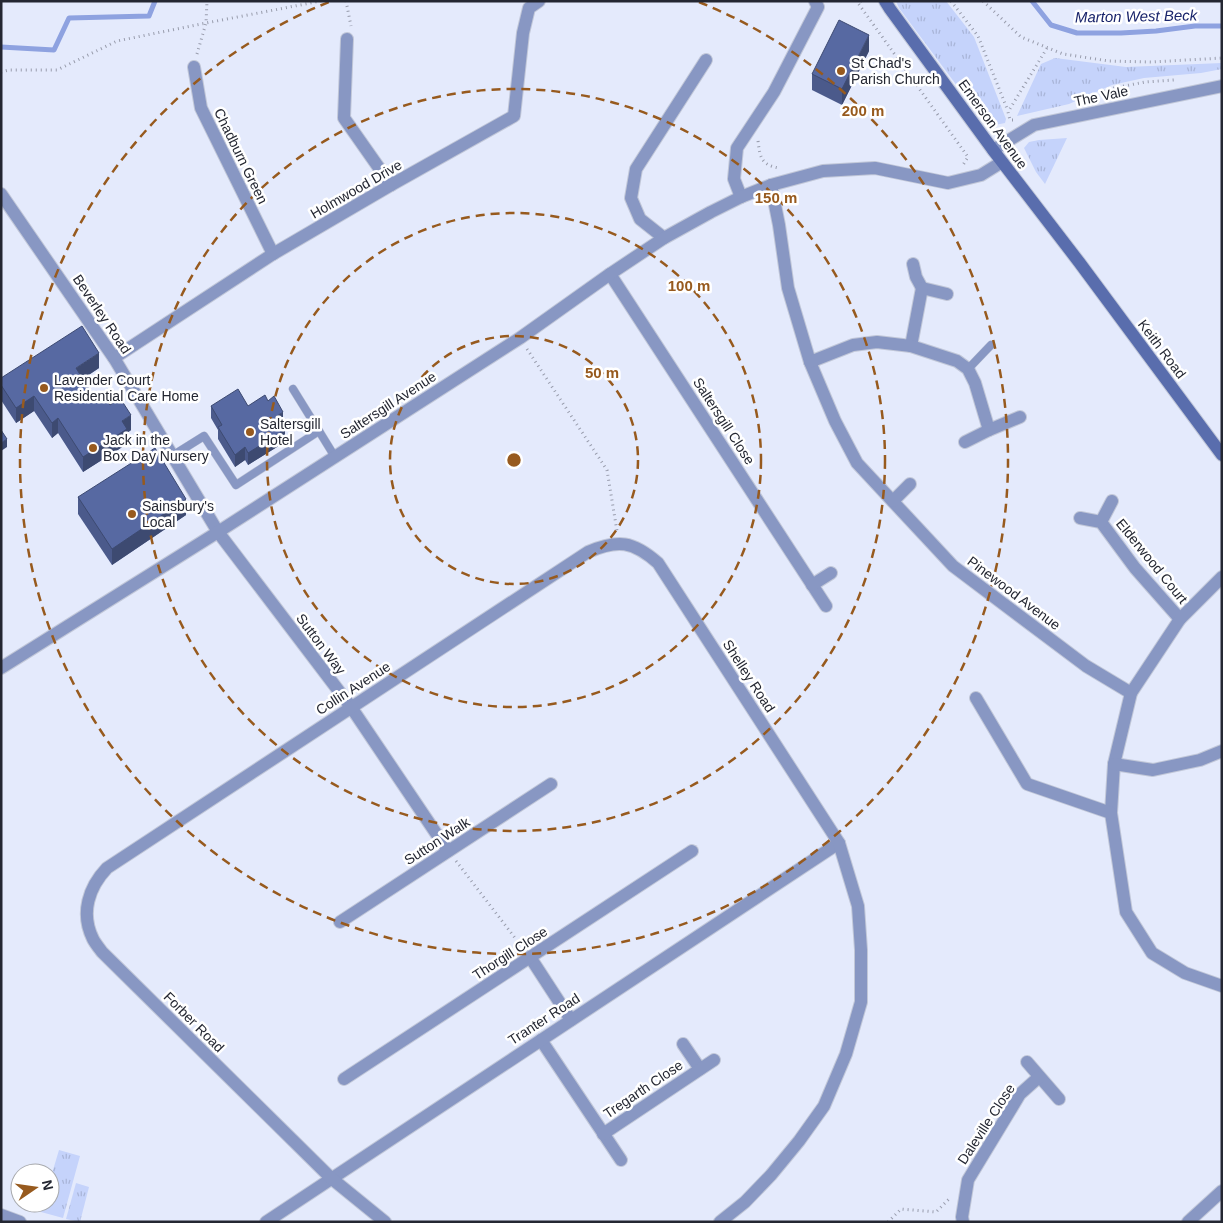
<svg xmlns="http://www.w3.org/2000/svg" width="1223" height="1223" viewBox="0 0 1223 1223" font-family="Helvetica,sans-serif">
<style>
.grass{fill:url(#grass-tufts)}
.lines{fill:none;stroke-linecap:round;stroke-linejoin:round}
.stream{stroke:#8ea2e0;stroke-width:5}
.lane-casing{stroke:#c1c7d8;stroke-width:9}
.street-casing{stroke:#c1c7d8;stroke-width:14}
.secondary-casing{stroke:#c1c7d8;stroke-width:14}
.path{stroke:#989cac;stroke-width:3;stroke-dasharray:1 4;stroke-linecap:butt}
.lane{stroke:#8897c3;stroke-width:8}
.street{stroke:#8897c3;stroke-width:12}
.secondary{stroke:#596dad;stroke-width:12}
.wall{fill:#4b5a8b}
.shaded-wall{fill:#3d4a71}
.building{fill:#5769a2;stroke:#3d4a71}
.ring{fill:none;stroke:#975a1e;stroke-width:2.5;stroke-dasharray:9 6}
.poi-dot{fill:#975a1e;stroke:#fff;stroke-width:2}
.labels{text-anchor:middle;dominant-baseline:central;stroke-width:5;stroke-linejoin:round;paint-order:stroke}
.poi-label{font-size:14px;fill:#242732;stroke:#fff;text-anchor:start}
.street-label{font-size:14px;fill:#242732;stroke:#fff}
.water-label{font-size:15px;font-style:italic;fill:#19246b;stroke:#fff}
.centre{fill:#975a1e;stroke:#fff;stroke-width:2.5}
.ring-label{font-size:15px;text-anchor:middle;font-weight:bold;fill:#975a1e;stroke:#fff;stroke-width:5;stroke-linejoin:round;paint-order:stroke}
</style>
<defs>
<pattern id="grass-tufts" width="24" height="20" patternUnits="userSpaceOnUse" patternTransform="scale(1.25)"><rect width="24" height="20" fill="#c5d3fb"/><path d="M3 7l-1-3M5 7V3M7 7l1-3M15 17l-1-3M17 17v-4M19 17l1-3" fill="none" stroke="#a9b5d8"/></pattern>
</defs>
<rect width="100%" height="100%" fill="#e4eafc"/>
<g class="grass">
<path d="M896,1H946L974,37L1006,119L1005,123L995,125L981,118L899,8Z"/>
<path d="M1055,58L1126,67L1222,63V69L1201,73L1144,78L1112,85L1069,104L1017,116L1041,64Z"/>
<path d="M1067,138L1045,184L1036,172L1024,148L1029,142L1039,140Z"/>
<path d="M59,1150L80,1156L63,1218L41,1212L43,1203H50V1180Z"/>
<path d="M76,1183L89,1187L80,1222L66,1219Z"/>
</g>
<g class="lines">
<g class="stream">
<path d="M1032,1L1051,25L1077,33H1121L1156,31L1195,26H1222"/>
<path d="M1,47L54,50L69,18L149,16L155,1"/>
</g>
<g class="lane-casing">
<g id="lane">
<path d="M968,369L991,345"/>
<path d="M293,389L319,431"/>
<path d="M172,456L204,436L236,485L319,431L335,457"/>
</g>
</g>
<g class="street-casing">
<g id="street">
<path d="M347,39L344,118L391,185"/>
<path d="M194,67L201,108L273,254"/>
<path d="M993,150L1034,125L1222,86"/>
<path d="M771,185L779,225L788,288L810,362L835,421L857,463L953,566L1086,666L1131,693"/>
<path d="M1,194L114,358L218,532L351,707L448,851"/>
<path d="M741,197L734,179L737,148L774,92L818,7L815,1"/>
<path d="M664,238L640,219L631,198L636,169L706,60"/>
<path d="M913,264L916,277L922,288L947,294"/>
<path d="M610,274L826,606"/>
<path d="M911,346L922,288"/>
<path d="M114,358L273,254L391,185L514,116L523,33L529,8L539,1"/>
<path d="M810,362L853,345L877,342L911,346L957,361L968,369L975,383L989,430"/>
<path d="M965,442L989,430L1020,417"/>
<path d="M893,501L910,484"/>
<path d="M1080,518L1101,522L1135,568L1180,619"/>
<path d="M1101,522L1112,501"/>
<path d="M1222,577L1180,619L1131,693L1114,764L1111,813L1126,912L1152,953L1185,973L1222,986"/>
<path d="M812,585L831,573"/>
<path d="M1,668L218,532L520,338L610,274L664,238L711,212L741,197L771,185L823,171L875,168L948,183L981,175L1002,162"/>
<path d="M976,698L1027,784L1111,813"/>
<path d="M1114,764L1153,770L1200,760L1222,751"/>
<path d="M340,922L551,784"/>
<path d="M530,957L571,1020"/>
<path d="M541,1040L621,1160"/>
<path d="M683,1044L700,1069"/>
<path d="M1027,1062L1059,1099"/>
<path d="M344,1079L692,851"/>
<path d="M603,1134L714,1060"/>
<path d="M1,1215L20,1222"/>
<path d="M266,1222L839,843"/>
<path d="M385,1222L331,1178L102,952C99,948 95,943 93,939C80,913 89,887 107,868L588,552C618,539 633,541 658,563L839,843L858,906L861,950V1002L846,1054L824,1106L799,1141L771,1175L745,1202L720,1222"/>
<path d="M963,1222L962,1217L968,1180L1020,1094L1039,1077"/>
<path d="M1188,1222L1222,1191"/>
</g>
</g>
<g class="secondary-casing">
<path id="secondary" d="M885,1L890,9L993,150L1079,262L1222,455"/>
</g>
<g class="path">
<path d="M346,1L351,26"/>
<path d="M861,1L858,3L968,157L963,165"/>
<path d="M951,1L978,36L1008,111"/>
<path d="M983,1L1021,37L1063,54L1109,61L1151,62L1222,58"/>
<path d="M197,54L206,23L207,1"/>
<path d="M1,72L9,70H57L117,41L206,23L321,1"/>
<path d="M1090,97L1109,89L1145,82L1174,80"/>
<path d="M1013,120H1010L1008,112L1047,48"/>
<path d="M758,141C760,157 761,165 779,168"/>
<path d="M527,349L607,470L617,531"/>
<path d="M456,861L522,947"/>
<path d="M888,1222L901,1209L936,1212L950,1198"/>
</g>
<use href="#lane" class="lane"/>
<use href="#street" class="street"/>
<use href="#secondary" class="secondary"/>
</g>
<g class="wall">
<path d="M869,51L842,105L812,90V74Z"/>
<path d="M99,368L83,379L97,402L110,405L131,430L127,433V444L83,472L58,433L52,438L34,411L16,423L1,400V378Z"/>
<path d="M211,406H248L283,424L285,442L248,465L245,460L235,467L218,439V430L211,418Z"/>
<path d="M78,497L186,515L112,565L78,514Z"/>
</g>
<g class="shaded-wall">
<path d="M869,35V51L842,105V89Z"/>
<path d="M99,353V368L76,383V368Z"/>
<path d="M34,396V411L16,423V408Z"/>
<path d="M283,412V424L277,428V416Z"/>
<path d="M131,415V430L127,433V444L83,472V457L122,421Z"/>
<path d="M58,418V433L52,438V423Z"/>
<path d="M285,430V442L248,465V453Z"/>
<path d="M7,439V447L1,451V443Z"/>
<path d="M245,447V460L235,467V455Z"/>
<path d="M186,499V515L112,565V549Z"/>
</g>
<g class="building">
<path d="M839,20L869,35L842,89L812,74Z"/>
<path d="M82,326L99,353L76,368L97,402L104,397L110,405L120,398L131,415L122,421L127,429L83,457L58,418L52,423L34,396L16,408L1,385V378Z"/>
<path d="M238,389L248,406L265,395L268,401L274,396L283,412L277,416L285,430L248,453L245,447L235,455L218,427L222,425L211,406Z"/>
<path d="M1,430L7,439L1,443Z"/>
<path d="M155,448L186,499L112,549L78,497Z"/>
</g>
<g class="ring">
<circle cx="514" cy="460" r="124"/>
<circle cx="514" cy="460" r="247"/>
<circle cx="514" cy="460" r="371"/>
<path d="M699 2A494 494 0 1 1 329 2"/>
</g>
<g class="poi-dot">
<circle cx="841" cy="71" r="5"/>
<circle cx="44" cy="388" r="5"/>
<circle cx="250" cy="432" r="5"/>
<circle cx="93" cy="448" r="5"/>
<circle cx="132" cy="514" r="5"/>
</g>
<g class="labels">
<g class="poi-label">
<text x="851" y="63">St Chad's<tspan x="851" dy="16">Parish Church</tspan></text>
<text x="54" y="380">Lavender Court<tspan x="54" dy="16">Residential Care Home</tspan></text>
<text x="260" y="424">Saltersgill<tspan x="260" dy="16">Hotel</tspan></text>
<text x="103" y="440">Jack in the<tspan x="103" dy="16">Box Day Nursery</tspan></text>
<text x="142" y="506">Sainsbury's<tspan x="142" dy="16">Local</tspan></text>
</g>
<g class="street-label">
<text transform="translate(1101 96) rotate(-12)">The Vale</text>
<text transform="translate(993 124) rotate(54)">Emerson Avenue</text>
<text transform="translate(241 156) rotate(64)">Chadburn Green</text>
<text transform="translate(356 189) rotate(-30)">Holmwood Drive</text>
<text transform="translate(102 314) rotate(56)">Beverley Road</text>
<text transform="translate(1162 349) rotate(53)">Keith Road</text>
<text transform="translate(388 405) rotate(-33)">Saltersgill Avenue</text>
<text transform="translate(724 421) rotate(57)">Saltersgill Close</text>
<text transform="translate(1152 561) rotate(51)">Elderwood Court</text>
<text transform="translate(1014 593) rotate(37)">Pinewood Avenue</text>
<text transform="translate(321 644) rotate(53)">Sutton Way</text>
<text transform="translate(749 676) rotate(57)">Shelley Road</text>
<text transform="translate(353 688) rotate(-33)">Collin Avenue</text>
<text transform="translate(437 841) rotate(-33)">Sutton Walk</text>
<text transform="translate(510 953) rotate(-33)">Thorgill Close</text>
<text transform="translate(544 1019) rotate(-33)">Tranter Road</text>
<text transform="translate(194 1022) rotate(45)">Forber Road</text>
<text transform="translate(643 1089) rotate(-34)">Tregarth Close</text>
<text transform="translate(986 1124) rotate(-57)">Daleville Close</text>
</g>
<g class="water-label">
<text transform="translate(1136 16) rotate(-1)">Marton West Beck</text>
</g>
</g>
<circle cx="514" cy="460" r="8" class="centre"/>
<g class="ring-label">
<text x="863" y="116">200 m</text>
<text x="776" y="203">150 m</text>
<text x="689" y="291">100 m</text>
<text x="602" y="378">50 m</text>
</g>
<rect width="1223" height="1223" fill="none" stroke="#242732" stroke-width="5"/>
<g transform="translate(35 1188) rotate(77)"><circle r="24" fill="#ffffff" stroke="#a7a9ad"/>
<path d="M0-4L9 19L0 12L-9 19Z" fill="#975a1e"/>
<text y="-8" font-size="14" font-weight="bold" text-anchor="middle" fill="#242732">N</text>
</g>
</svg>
